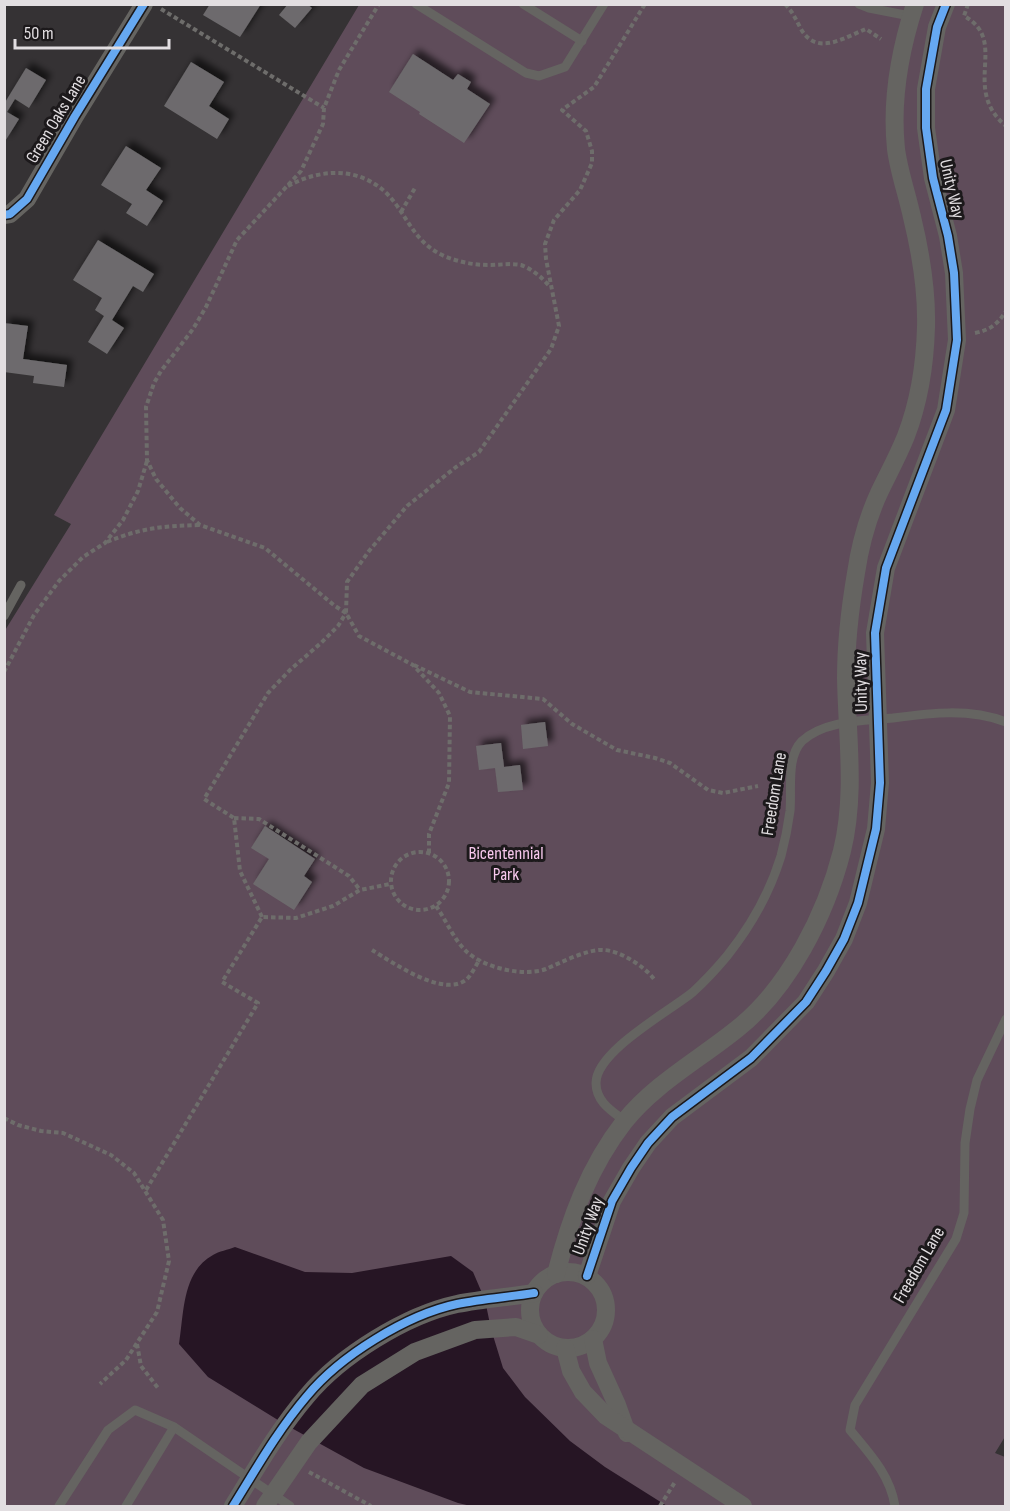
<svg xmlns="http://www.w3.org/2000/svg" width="1010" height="1511" viewBox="0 0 1010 1511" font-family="'Sofia Sans Condensed',sans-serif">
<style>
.green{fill:#5f4c5a}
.water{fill:#261524}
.building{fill:#6d6b6d;filter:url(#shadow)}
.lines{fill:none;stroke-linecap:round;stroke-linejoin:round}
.path{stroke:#6e6d6b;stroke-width:4;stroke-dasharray:4.5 3;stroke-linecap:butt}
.service{stroke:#656461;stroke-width:9}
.minor{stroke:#656461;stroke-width:18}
.cycleway-casing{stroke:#1c191b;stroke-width:11}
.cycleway{stroke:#66a8f1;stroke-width:8}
.labels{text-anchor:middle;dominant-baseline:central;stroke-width:6;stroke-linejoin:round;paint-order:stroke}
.street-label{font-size:18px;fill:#e2dee1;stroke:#1c191b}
.park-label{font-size:18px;fill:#f7c8ed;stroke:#1c191b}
</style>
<defs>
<filter id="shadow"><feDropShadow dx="5.5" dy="-5.5" stdDeviation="3" flood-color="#0009"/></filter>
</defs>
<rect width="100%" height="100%" fill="#353234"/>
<path class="green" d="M359,5H1005L1006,1435L995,1453L1005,1457V1506H5L4,632L71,524L54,515Z"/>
<path class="water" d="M235,1247L305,1272L352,1273L451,1256L473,1272L485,1300L491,1329L503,1368L525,1397L570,1441L605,1467L667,1506H471L458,1503L364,1468L286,1425L208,1377L179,1344C184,1313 182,1272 213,1255C219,1251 228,1250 235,1247Z"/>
<g class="building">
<path d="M210,4H261L240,37L203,15Z"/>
<path d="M288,4H307L312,8L295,28L279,15Z"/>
<path d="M413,54L453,80L458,74L471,82L467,89L490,104L464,143L419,114L420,112L389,92Z"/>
<path d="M191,62L224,82L209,106L229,119L217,139L164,106Z"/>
<path d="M26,68L46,80L29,108L15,99L7,112L19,119L4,143V104Z"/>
<path d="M126,146L161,168L146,190L163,201L147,226L126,213L132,204L101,185Z"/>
<path d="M98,240L154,274L143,292L133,286L112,320L124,328L107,354L88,342L104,316L95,310L102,298L73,280Z"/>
<path d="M4,323L28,326L23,359L67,365L64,387L33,383L34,376L4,372Z"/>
<path d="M545,722L548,746L523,749L521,725Z"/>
<path d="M501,743L504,767L520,765L523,790L498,792L495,768L479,770L476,746Z"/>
<path d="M265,826L315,859L304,876L312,882L294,910L253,884L269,859L251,848Z"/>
</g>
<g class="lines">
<g class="path">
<path d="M785,4C793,12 796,20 801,29C817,57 845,37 866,29L881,39"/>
<path d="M968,4L964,16C1010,41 960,88 1006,126"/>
<path d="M161,9L324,108"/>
<path d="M288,186C325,166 368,167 395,203C411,225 418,244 444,256C459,262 473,265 489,265C500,265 510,263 521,265C532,269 543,278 550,287"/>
<path d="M401,212L415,188"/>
<path d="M1006,282V283"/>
<path d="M975,333C990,330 998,324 1006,311"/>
<path d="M107,542C141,528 163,526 199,525"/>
<path d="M346,613L335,606L265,548L200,525L180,508L156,479L147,460L146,407L154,383L161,371L193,329L206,307L237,240L301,171L323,124L324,108L339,70L379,4"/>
<path d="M414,665L470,692L543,699L572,724L617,750L655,758L670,763L708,790L723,793L758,786"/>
<path d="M4,672L34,615L59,581L83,557L105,543L123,520L138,491L147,461"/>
<path d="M234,818L259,819L349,876L360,890"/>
<circle cx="420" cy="881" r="29"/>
<path d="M429,853V834L449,783L450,716L439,693L413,665L359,636L346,613L347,582L369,551L407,506L456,467L479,452L551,349L559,326L546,259L545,244L554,220L580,190L592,163V151L586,131L562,110L594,87L645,4"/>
<path d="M436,906C446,920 454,940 467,952C485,968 523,977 546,969C560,963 587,949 603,950C619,950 644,966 654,979"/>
<path d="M262,917L240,871L234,818L204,799L268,693L290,670L321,643L338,626L346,613"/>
<path d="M372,950C392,962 444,999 467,979C472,974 476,965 480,959"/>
<path d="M4,1118L18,1125L41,1131L63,1133L111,1155L134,1173L163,1220L169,1261L157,1312L126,1360L100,1384"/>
<path d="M146,1190L258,1003L222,982L262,917L296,918L333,906L360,890L390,884"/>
<path d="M137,1344L141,1366L158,1388"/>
<path d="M309,1472L371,1506"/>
<path d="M660,1506L675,1482"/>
</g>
<g class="service">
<path d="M416,4L526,73L539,76L565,67L604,4"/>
<path d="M523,4L582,41"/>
<path d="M859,4L869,8L910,16"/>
<path d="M4,616L21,585"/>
<path d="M625,1121C612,1111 596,1102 596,1083C596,1051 670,1011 693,992C705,981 717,968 727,956C751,926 770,892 781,856C785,841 788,826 790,811C792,790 786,757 802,741C825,720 864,721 893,718C931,713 969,708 1006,722"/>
<path d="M59,1506L108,1430L135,1410L174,1427L290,1506"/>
<path d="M126,1506L174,1427"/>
<path d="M895,1506C890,1475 870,1454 850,1430L855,1405L956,1239L964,1213L965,1143L970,1109L977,1080L1006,1019"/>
</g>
<g class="minor">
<path d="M4,215L10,214L27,199L75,116L144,4"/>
<circle cx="568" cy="1310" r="38"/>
<path d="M556,1274C570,1219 589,1167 624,1122C654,1084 700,1059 737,1029C789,988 826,914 842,851C856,794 847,736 846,678C846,643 850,608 856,573C860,546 867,519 879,493C888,474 898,456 906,436C919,402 925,364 926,327C927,289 921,254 912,217C907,194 899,172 896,149C891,101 900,50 915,4"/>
<path d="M587,1276L612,1201L631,1168L648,1143L672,1117L751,1058L806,1002L826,971L844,939L858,903L876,829L880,783L875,633L886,568L946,410L957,340L954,273L948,236L933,178L926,128V89L937,27L946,4"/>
<path d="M593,1339L598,1363L617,1405L627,1433"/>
<path d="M565,1348L571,1371L583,1392L606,1416L743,1506"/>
<path d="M233,1506C256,1469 278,1430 307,1396C340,1356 406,1315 457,1304C482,1299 509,1297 534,1293"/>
<path d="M265,1506L309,1442L362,1385L415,1352L475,1330L516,1327L539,1335"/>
</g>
<g class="cycleway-casing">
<g id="cycleway">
<path d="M4,215L10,214L27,199L75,116L144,4"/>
<path d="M587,1276L612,1201L631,1168L648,1143L672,1117L751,1058L806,1002L826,971L844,939L858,903L876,829L880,783L875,633L886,568L946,410L957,340L954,273L948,236L933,178L926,128V89L937,27L946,4"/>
<path d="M233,1506C256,1469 278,1430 307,1396C340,1356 406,1315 457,1304C482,1299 509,1297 534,1293"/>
</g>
</g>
<use href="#cycleway" class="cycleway"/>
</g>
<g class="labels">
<g class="street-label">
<text transform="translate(56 119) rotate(-59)">Green Oaks Lane</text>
<text transform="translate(952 189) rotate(77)">Unity Way</text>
<text transform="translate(861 682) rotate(-91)">Unity Way</text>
<text transform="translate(774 794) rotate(-81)">Freedom Lane</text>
<text transform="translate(588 1226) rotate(-70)">Unity Way</text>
<text transform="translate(919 1265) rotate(-60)">Freedom Lane</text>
</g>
<g class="park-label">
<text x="506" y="853">Bicentennial<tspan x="506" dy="21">Park</tspan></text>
</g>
</g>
<rect width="1010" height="1511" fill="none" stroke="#e2dee1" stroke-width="12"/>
<path d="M15 39v9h154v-9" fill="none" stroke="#e2dee1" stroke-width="3"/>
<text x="24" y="39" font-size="18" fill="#e2dee1" stroke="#1c191b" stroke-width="4.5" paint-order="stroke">50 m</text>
</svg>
